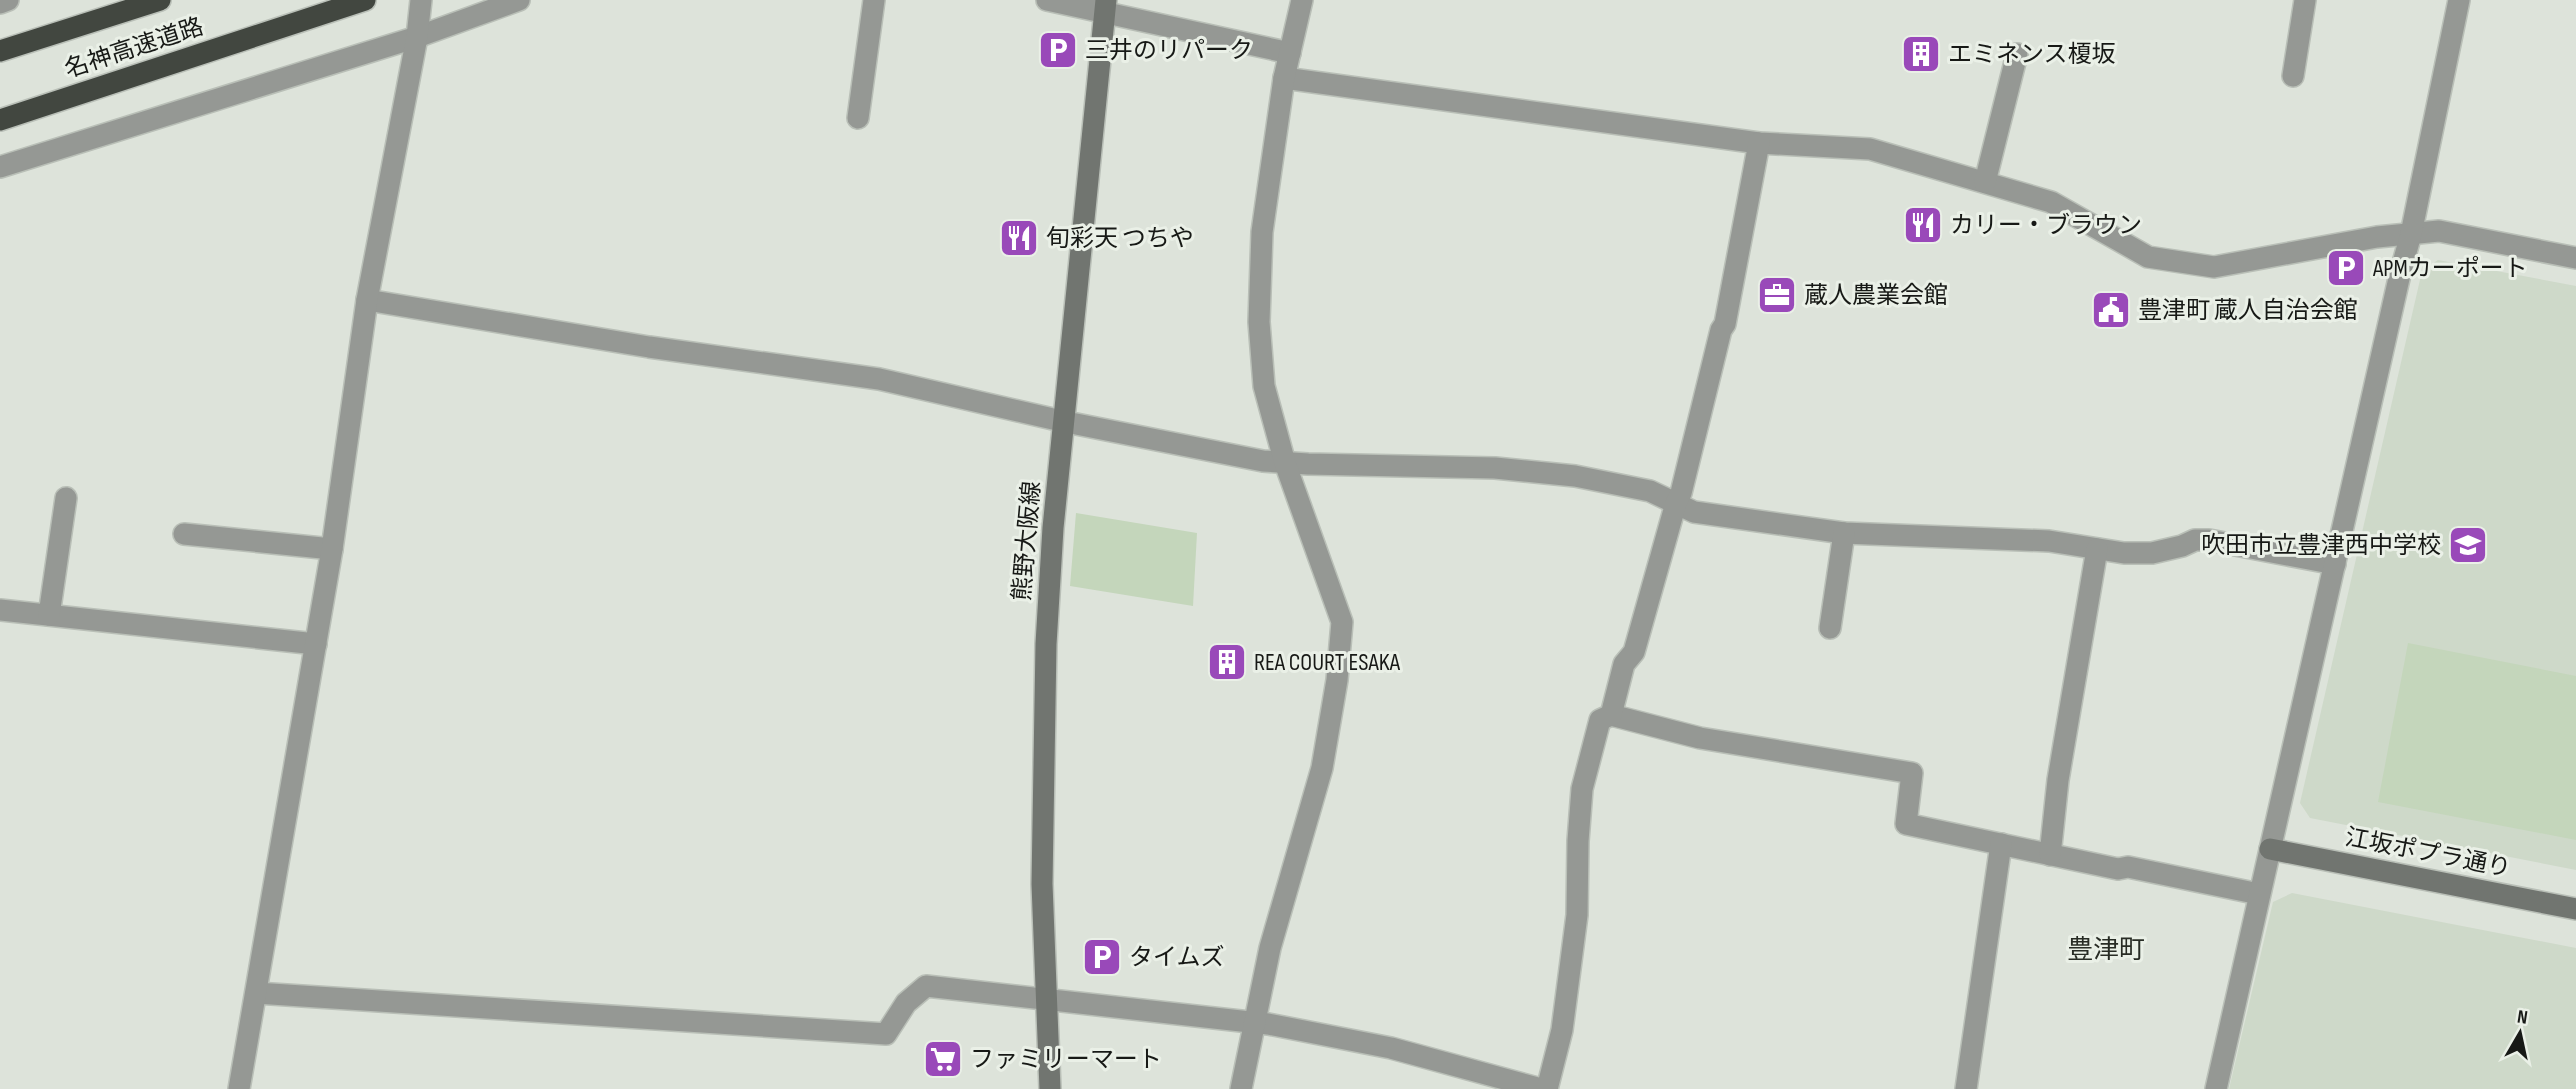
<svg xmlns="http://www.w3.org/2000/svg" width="2576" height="1089" viewBox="0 0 2576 1089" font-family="'Sofia Sans Condensed','Noto Sans JP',sans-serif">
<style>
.built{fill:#ced9c9}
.green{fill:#c4d6bb}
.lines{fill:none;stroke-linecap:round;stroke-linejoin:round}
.street-casing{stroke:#b9bfb7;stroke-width:24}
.secondary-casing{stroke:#b9bfb7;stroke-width:24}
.highway-casing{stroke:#b9bfb7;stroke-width:24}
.street{stroke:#959894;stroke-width:21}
.secondary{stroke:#717570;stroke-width:21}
.highway{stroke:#424740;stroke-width:21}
.labels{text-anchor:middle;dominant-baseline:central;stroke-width:6;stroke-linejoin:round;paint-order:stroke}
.street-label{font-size:24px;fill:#171916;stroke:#eaf0e7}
.poi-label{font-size:24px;fill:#171916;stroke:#eaf0e7;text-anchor:start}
.neighbourhood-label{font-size:26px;fill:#282c25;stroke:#eaf0e7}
</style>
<rect width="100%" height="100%" fill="#dde3da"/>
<g class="built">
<path d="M2438,260L2576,286V870L2310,818L2300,803L2422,271Z"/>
<path d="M2292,893L2576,948V1089H2229L2273,902Z"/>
</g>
<g class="green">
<path d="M1076,513L1197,533L1193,606L1070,586Z"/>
<path d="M2408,643L2576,676V840L2378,802Z"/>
</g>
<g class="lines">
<g class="street-casing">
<g id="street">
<path d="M1047,0L1290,53"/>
<path d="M0,3L8,0"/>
<path d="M2293,76L2305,0"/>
<path d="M1284,78L1759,143L1870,149L2051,202L2148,257L2214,267L2377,237L2439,231L2576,258"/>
<path d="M858,118L874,0"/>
<path d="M0,167L417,37L519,0"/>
<path d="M1985,182L2017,54"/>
<path d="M367,300L649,347L879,379L1066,422L1263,461L1308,464L1495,468L1575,476L1650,491L1694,512L1844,533L2049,541L2124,553H2152L2182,546L2195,540H2209L2335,564"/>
<path d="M184,534L332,549"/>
<path d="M0,610L316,644"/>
<path d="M49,615L66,498"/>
<path d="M1830,628L1844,533"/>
<path d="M1611,715L1700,738L1912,773L1906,824L2118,869L2128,867L2259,894"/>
<path d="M2050,855L2058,780L2097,549"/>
<path d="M256,993L886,1034L906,1003L926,986L1268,1024L1391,1048L1541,1089"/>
<path d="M239,1089L332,549L367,300L417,37L421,0"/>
<path d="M1241,1089L1270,948L1322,768L1337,680L1342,622L1285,463L1264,386L1259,322L1262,232L1284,78L1302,0"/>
<path d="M1547,1089L1562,1030L1577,915L1578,841L1582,789L1600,720L1611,715L1624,664L1634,652L1676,503L1681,493L1721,330L1725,324L1759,143"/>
<path d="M1966,1089L2001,844"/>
<path d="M2216,1089L2400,274L2411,234L2459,0"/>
</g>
</g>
<g class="secondary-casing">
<g id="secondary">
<path d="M2270,849L2576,909"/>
<path d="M1050,1089L1042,884L1046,644L1053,528L1106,0"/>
</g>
</g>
<g class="highway-casing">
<g id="highway">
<path d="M0,51L160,0"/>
<path d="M0,120L365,0"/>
</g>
</g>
<use href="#street" class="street"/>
<use href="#secondary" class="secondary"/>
<use href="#highway" class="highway"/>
</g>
<defs>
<g id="parking-square" transform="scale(2.0125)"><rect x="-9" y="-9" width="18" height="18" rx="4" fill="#9949b9" stroke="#eaf0e7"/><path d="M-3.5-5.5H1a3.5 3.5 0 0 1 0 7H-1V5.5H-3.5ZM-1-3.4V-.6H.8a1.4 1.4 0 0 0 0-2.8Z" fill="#fff"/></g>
<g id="building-square" transform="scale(2.0125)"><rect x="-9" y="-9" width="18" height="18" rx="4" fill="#9949b9" stroke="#eaf0e7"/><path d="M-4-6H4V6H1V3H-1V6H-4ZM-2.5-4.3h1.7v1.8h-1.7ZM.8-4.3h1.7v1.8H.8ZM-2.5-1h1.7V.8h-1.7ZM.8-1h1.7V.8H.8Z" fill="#fff"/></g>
<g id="restaurant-square" transform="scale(2.0125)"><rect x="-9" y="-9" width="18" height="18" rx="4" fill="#9949b9" stroke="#eaf0e7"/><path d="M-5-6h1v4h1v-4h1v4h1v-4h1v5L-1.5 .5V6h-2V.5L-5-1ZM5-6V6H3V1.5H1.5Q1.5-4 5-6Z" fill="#fff"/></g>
<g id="office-square" transform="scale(2.0125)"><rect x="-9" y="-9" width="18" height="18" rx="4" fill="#9949b9" stroke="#eaf0e7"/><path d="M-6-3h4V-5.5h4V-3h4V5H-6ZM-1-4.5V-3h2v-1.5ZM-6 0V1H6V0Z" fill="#fff"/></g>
<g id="civic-square" transform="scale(2.0125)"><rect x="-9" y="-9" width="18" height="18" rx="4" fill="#9949b9" stroke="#eaf0e7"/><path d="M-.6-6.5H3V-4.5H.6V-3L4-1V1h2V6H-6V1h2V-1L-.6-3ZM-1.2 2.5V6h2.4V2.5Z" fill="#fff"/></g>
<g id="school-square" transform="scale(2.0125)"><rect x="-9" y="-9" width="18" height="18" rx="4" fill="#9949b9" stroke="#eaf0e7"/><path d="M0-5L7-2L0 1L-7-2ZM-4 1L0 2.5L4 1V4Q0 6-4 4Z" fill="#fff"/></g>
<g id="supermarket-square" transform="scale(2.0125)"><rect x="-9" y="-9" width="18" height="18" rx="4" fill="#9949b9" stroke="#eaf0e7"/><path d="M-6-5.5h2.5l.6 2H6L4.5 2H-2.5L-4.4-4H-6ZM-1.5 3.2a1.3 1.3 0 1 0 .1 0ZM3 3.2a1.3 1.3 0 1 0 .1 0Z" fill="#fff"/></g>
</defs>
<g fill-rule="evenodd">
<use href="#parking-square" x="1058" y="50"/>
<use href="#building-square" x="1921" y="54"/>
<use href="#restaurant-square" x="1923" y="225"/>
<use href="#restaurant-square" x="1019" y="238"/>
<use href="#parking-square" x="2346" y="268"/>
<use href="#office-square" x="1777" y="295"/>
<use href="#civic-square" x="2111" y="310"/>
<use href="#school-square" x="2468" y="545"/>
<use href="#building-square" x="1227" y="662"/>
<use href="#parking-square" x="1102" y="957"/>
<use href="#supermarket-square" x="943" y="1059"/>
</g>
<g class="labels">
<g class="street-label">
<text transform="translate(134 48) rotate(-18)">名神高速道路</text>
<text transform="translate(1027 541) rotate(-85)">熊野大阪線</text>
<text transform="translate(2428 853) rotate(11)">江坂ポプラ通り</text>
</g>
<g class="poi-label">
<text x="1085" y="50">三井のリパーク</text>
<text x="1948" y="54">エミネンス榎坂</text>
<text x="1950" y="225">カリー・ブラウン</text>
<text x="1046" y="238">旬彩天 つちや</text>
<text x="2373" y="268">APMカーポート</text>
<text x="1804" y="295">蔵人農業会館</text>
<text x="2138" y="310">豊津町 蔵人自治会館</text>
<text x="2441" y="545" text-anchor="end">吹田市立豊津西中学校</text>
<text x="1254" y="662">REA COURT ESAKA</text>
<text x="1129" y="957">タイムズ</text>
<text x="970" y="1059">ファミリーマート</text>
</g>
<g class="neighbourhood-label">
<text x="2106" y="950">豊津町</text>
</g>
</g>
<g transform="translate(2520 1033) rotate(9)" stroke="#eaf0e7" stroke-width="5" paint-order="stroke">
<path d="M0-5L12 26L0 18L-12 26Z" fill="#171916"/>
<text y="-10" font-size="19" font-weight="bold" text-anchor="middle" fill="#171916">N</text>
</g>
</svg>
